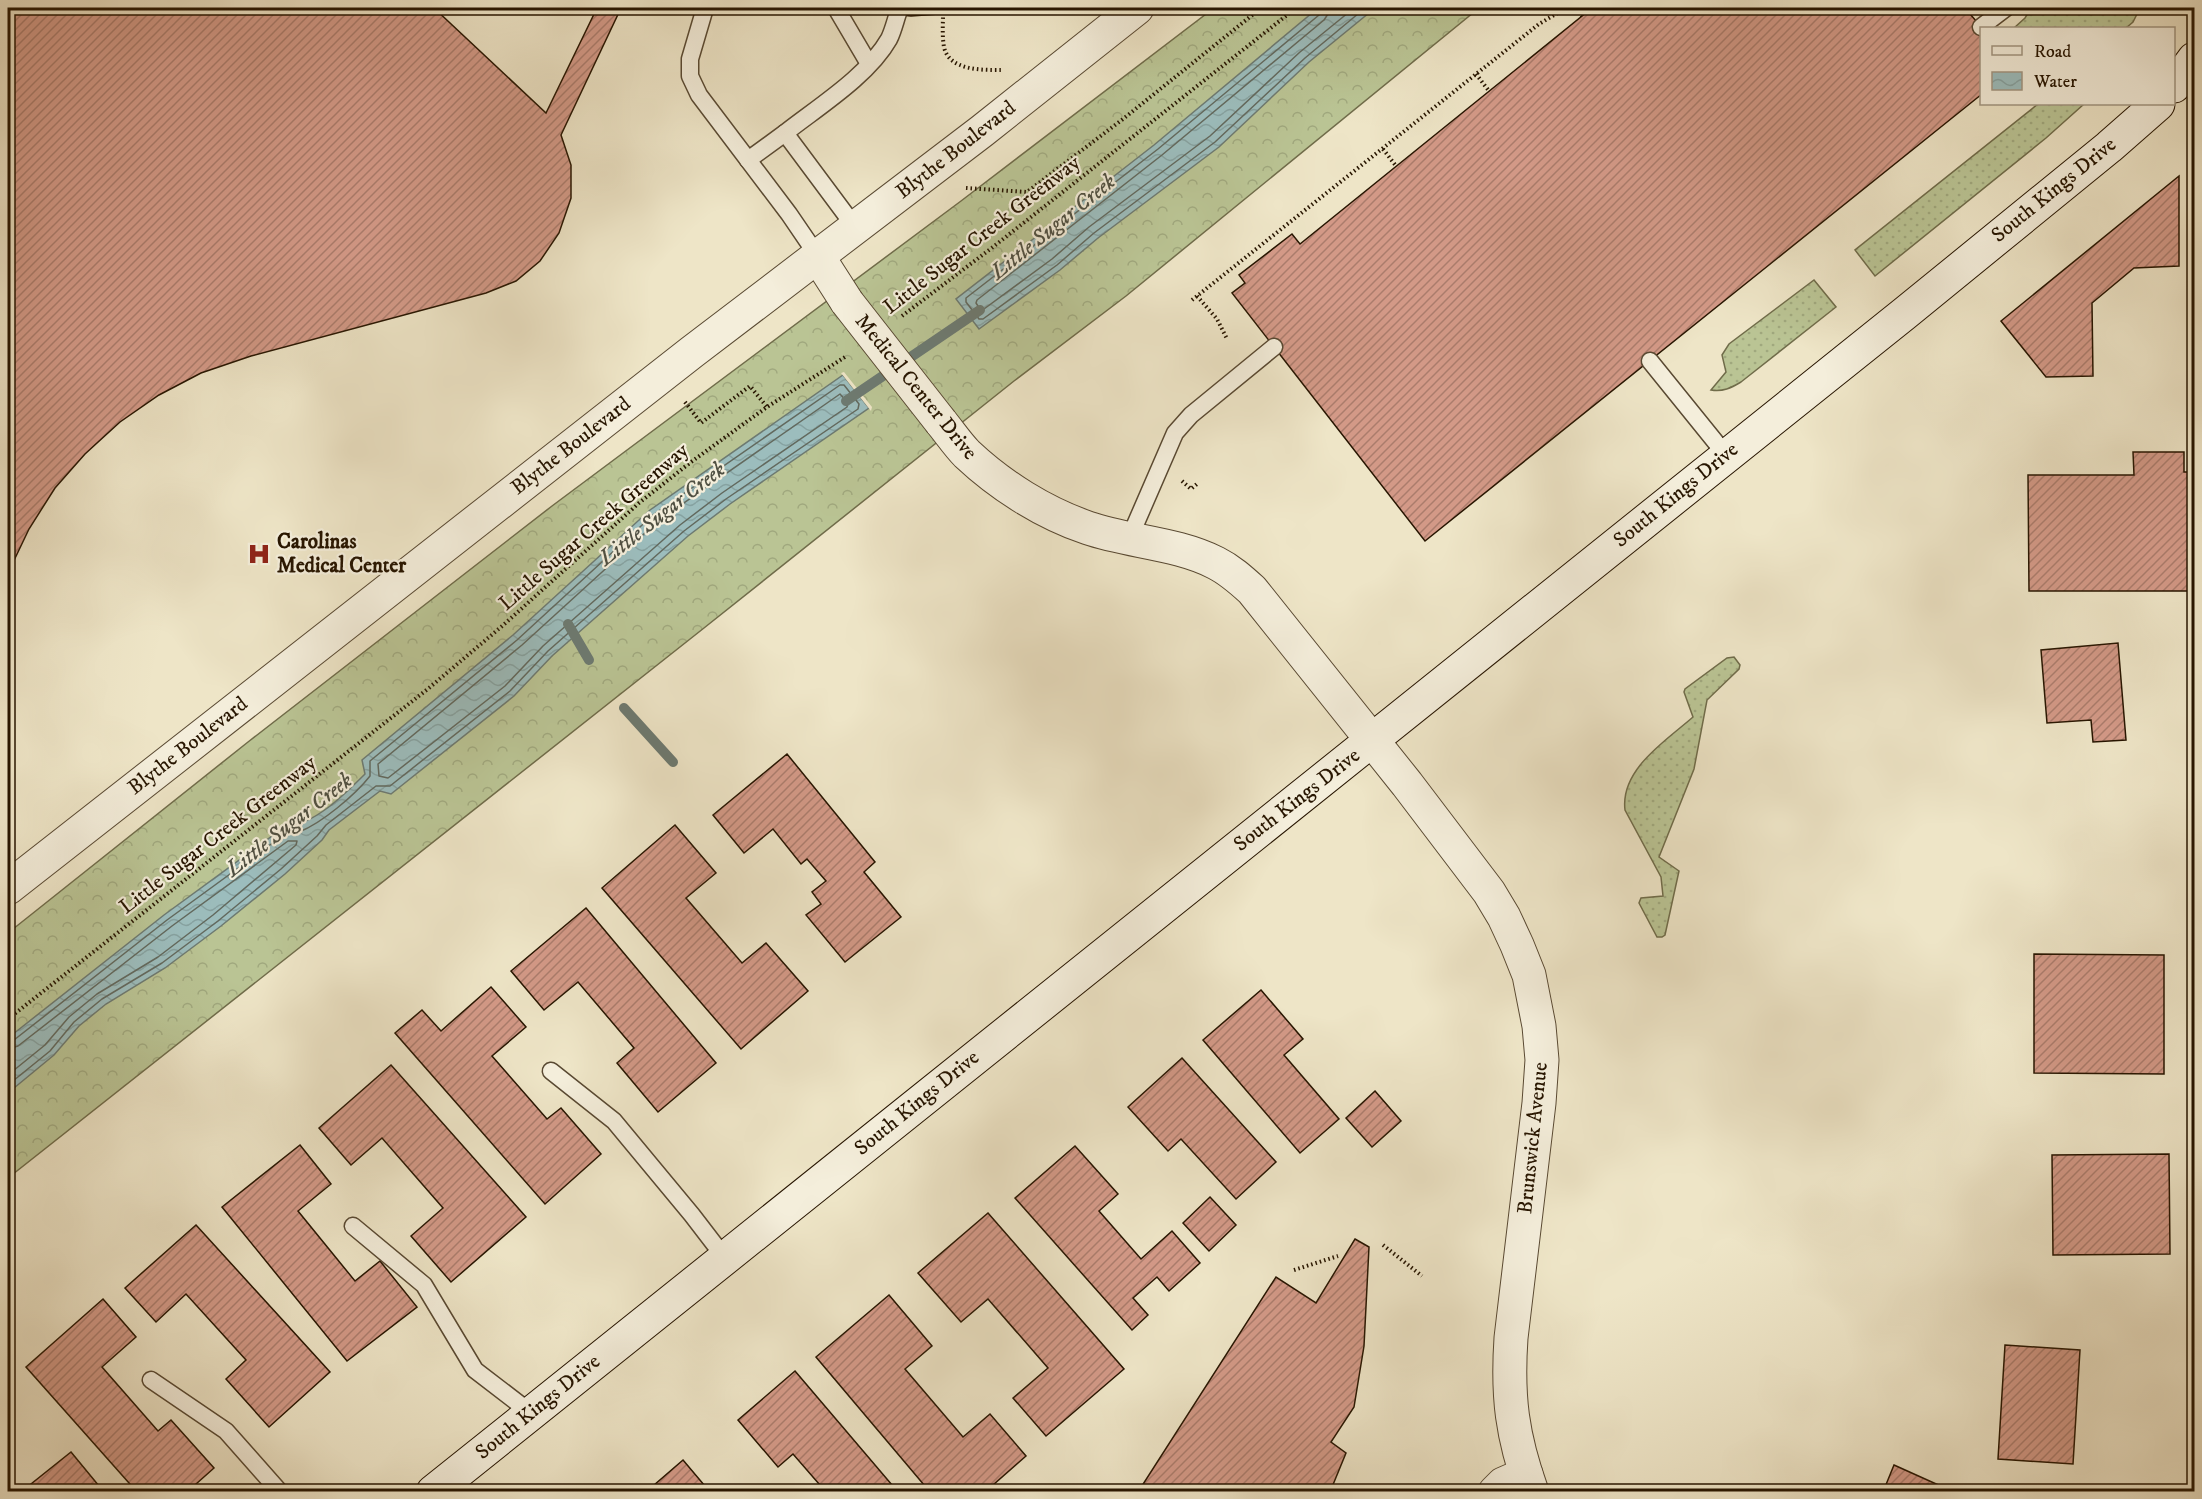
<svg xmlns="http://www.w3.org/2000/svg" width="2202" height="1499" viewBox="0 0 2202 1499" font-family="'IM FELL DW Pica',serif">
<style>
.grass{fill:url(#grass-dots);stroke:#706c4a;stroke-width:1.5}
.forest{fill:url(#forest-crowns);stroke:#706c4a;stroke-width:1.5}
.water{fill:url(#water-waves);stroke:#6d7a71;stroke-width:1.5}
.pier{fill:#eee5c7}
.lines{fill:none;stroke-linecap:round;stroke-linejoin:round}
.shore{stroke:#62695e;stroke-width:1.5}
.stream{stroke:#6d7a71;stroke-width:10}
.building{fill:url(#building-hatch);stroke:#271500;stroke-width:1.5}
.lane-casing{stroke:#594932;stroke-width:19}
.street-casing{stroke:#594932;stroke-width:35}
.secondary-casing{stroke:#271500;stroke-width:35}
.path{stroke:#271500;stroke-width:4;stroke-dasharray:1.5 3;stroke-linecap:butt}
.lane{stroke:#f4eedb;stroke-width:16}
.street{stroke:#f4eedb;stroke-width:33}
.secondary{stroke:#f4eedb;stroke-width:33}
.street-bridge-casing{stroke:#594932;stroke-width:35;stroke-linecap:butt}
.street-bridge{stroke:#f4eedb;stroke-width:33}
.labels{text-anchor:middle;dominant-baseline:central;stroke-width:4.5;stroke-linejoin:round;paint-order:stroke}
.street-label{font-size:21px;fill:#271500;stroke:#f4eedb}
.poi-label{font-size:21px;font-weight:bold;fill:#271500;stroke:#f4eedb;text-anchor:start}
.water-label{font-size:22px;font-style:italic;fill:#505042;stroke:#f4eedb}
</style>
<defs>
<pattern id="grass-dots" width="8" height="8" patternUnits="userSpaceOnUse" patternTransform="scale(1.5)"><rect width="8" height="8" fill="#bac494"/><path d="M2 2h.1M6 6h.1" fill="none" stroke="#a0a87e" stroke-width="1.8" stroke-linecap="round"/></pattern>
<pattern id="forest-crowns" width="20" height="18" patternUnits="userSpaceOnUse" patternTransform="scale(1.5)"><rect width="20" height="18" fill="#bac494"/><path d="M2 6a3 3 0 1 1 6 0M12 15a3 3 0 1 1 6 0" fill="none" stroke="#a0a87e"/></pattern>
<pattern id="water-waves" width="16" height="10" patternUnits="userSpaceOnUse" patternTransform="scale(1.5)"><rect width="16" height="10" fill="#9cbdbd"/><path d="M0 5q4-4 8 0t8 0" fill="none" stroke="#86a2a1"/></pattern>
<pattern id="building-hatch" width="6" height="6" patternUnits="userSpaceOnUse" patternTransform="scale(1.5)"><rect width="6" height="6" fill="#d39987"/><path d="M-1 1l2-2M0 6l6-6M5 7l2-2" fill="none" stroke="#ab7c6c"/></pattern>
</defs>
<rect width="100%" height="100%" fill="#eee5c7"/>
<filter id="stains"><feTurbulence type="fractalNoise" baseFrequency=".00333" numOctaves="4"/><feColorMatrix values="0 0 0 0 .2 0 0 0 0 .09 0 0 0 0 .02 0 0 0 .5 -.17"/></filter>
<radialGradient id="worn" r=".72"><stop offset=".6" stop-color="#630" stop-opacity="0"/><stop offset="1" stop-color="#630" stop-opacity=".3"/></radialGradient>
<g class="grass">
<path d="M2031,8H2140L2133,22L2126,28H2014L2025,18Z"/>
<path d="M2038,104H2084L2046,138L1875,276L1855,250Z"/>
<path d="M1814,280L1836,307L1741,382C1731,388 1723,392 1711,390L1726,372L1722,355L1729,344Z"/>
<path d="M1734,657L1740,665L1739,669L1707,700L1694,769L1659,857L1679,871L1665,935L1662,937H1657L1639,903L1641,898L1663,896L1661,877L1625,810C1620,769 1667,740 1693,717L1684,692L1685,689L1727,658Z"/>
</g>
<path class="forest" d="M1214,8H1479L1126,296L1014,381L704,628L8,1178V933L248,742L552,506L961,201Z"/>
<g class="water">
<path d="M1318,8H1375L1309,62L1219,147L1098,238L1060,270L979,329L956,299L1154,145Z"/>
<path d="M843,375L869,408L730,504L688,536L552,656L514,696L391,794L380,791L329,830L322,840L285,874L221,926L165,968L106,1004L79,1026L54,1055L8,1093V1038L164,915L283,828C315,824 343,796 365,774L362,760L513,635L650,510Z"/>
</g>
<path class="pier" d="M844,372L872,407L871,411L841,373Z"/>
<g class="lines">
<g class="shore">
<path d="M1321,8L1319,15L1158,149L966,298V302L979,319H983L1057,265L1094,233L1215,142L1305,58L1365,8"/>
<path d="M1329,8L1328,14L1324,20L1162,155L977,300L976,303L980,309H984L1052,259L1089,227L1210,136L1300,52L1354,8"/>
<path d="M840,394L848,403L847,407L722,493L680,525L543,646L505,686L388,778L379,776L378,764L522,645L658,521Z"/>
<path d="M8,1042L14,1040L167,920L285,834C289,833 294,833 299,832C322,823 355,795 370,776V761L517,640L653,515L840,385H844L859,404L858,409L726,499L684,531L548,651L510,691L390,786H376L326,825L317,836L281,869L218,921L162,963L102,999L74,1022L50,1051L8,1085"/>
<path d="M8,1049L18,1046L172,926L288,841H297L296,845L213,915L158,957L97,994L69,1017L45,1045L8,1075"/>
</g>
<g class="stream">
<path d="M846,401L980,310"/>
<path d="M568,624L589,660"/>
<path d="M624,708L673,762"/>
</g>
</g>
<g class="building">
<path d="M8,8H434L546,113L597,8H621L561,135L571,165V198L559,233L540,261L516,281L486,293L251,356L201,373L159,395L120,422L85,454L55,488L29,529L8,573Z"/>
<path d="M848,8H987L967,12L911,16L848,10Z"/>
<path d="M1592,8H1965L1982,28V94L1425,541L1232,293L1245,283L1239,275L1292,234L1300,244Z"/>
<path d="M2179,176V266L2134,268L2092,303L2093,376L2046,377L2001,321Z"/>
<path d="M2133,452H2184V472H2194V591H2029L2028,475H2134Z"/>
<path d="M2118,643L2126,740L2093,742L2091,720L2047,723L2041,650Z"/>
<path d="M787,754L875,862L864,872L901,917L845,962L806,915L821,904L812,892L826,881L807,859L801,864L773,829L744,853L713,815Z"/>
<path d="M675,825L716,873L686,898L742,963L766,943L808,991L741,1049L602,888Z"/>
<path d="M586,908L716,1063L658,1112L617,1063L634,1048L578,982L544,1010L511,971Z"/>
<path d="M2034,954L2164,955V1074L2034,1073Z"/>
<path d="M491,987L526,1027L492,1056L547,1119L561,1108L601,1154L545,1204L395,1033L422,1010L441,1031Z"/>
<path d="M1261,990L1303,1039L1284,1055L1339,1119L1300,1153L1203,1040Z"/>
<path d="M1182,1058L1276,1162L1236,1199L1181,1139L1168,1151L1128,1107Z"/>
<path d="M391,1065L526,1217L451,1282L411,1236L443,1208L382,1138L351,1165L319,1128Z"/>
<path d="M1375,1091L1401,1121L1372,1147L1346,1118Z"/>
<path d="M300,1145L331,1184L298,1211L355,1281L380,1261L417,1307L347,1361L222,1207Z"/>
<path d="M1075,1146L1118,1194L1099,1211L1141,1259L1172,1231L1200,1263L1169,1291L1157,1277L1133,1298L1148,1315L1132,1330L1015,1198Z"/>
<path d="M2169,1154L2170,1254L2053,1255L2052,1155Z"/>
<path d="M1210,1197L1236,1225L1209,1251L1183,1223Z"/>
<path d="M988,1213L1124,1369L1046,1436L1013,1398L1048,1368L988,1299L961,1322L918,1273Z"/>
<path d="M196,1225L330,1372L269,1427L226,1379L246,1360L186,1294L156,1322L125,1288Z"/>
<path d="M1355,1239L1369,1247L1364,1346L1354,1407L1331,1442L1346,1453L1330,1492H1138L1276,1277L1316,1303Z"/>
<path d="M889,1295L932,1346L905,1369L963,1437L990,1414L1026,1456L985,1492H930L816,1357Z"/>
<path d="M103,1299L136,1337L102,1367L158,1431L171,1420L214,1468L187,1492H137L26,1367Z"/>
<path d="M2005,1345L2080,1350L2073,1464L1998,1459Z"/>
<path d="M795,1371L898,1492H826L793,1454L778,1467L738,1420Z"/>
<path d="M71,1452L104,1492H21Z"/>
<path d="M683,1460L710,1492H646Z"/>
<path d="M1894,1465L1954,1492H1883Z"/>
</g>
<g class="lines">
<g class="lane-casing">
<g id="lane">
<path d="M705,8L690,59V76L699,95L789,214L817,255"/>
<path d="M836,8L869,64"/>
<path d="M1981,27L2006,8"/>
<path d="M748,160L785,133"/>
<path d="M855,227L785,133C818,107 868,76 889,39C894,29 896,17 900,8"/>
<path d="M1650,361L1726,455"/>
<path d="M1129,539L1175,433L1191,415L1274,347"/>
<path d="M551,1071L614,1121L692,1215L725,1258"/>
<path d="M353,1226L424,1285L475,1370L531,1413"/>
<path d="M151,1380L226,1431L280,1492"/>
</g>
</g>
<g class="street-casing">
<g id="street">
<path d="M817,255L847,302"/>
<path d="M941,422C950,433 958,445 967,454C1001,486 1044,513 1088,528C1129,542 1177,543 1216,563C1230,570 1241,580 1252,590L1407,784L1489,892L1504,917L1517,945L1529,975L1539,1026L1542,1060L1539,1103L1511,1338C1507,1397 1512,1436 1532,1492"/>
<path d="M8,888L692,352L982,131L1137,8"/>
<path d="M1495,1492L1503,1484L1526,1474"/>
</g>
</g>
<g class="secondary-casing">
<g id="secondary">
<path d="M2174,86L2194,59"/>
<path d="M433,1492L1904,314L2109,147L2158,104"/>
</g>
</g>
<g class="path">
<path d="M1576,8L1582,16"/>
<path d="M943,13C943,24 942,36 944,47C949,71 983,70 1001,70"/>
<path d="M1476,74L1489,91"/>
<path d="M1383,149L1396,166"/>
<path d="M966,188L1027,192L1123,119L1261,8"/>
<path d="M1197,296L1217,319L1227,339"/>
<path d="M1192,300L1539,24L1566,8"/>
<path d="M902,316L993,247L1296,8"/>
<path d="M685,402L701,423L750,386L767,407"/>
<path d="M1182,481L1191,489L1198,483"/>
<path d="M8,1019L429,688L501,627L639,503L691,462L767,407L845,357"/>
<path d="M1383,1245L1422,1276"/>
<path d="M1294,1270L1338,1256"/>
</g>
<use href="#lane" class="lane"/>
<use href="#street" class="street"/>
<use href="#secondary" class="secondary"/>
<g class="street-bridge-casing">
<path id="street-bridge" d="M847,302L941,422"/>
</g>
<use href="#street-bridge" class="street-bridge"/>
</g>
<defs>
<g id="hospital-bare" transform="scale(1.8)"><path d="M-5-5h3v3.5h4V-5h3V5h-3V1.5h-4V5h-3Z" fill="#8f2418" stroke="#f4eedb" stroke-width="2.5" paint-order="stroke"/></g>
</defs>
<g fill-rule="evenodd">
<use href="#hospital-bare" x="259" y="554"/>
</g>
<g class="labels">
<g class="street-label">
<text transform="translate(956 150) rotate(-38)">Blythe Boulevard</text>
<text transform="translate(2054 190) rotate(-39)">South Kings Drive</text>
<text transform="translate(982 235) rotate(-38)">Little Sugar Creek Greenway</text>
<text transform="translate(916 387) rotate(51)">Medical Center Drive</text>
<text transform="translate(571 446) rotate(-38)">Blythe Boulevard</text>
<text transform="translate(1676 495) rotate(-39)">South Kings Drive</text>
<text transform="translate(594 527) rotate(-41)">Little Sugar Creek Greenway</text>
<text transform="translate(188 746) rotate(-38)">Blythe Boulevard</text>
<text transform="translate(1297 800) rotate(-38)">South Kings Drive</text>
<text transform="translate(218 835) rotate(-38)">Little Sugar Creek Greenway</text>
<text transform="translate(917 1103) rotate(-39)">South Kings Drive</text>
<text transform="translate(1533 1138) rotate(-84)">Brunswick Avenue</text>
<text transform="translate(538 1407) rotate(-39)">South Kings Drive</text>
</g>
<g class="poi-label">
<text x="277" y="542">Carolinas<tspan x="277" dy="24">Medical Center</tspan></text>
</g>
<g class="water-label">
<text transform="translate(1053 227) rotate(-39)">Little Sugar Creek</text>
<text transform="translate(662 514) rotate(-38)">Little Sugar Creek</text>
<text transform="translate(289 825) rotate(-38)">Little Sugar Creek</text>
</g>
</g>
<rect width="2202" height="1499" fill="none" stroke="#eee5c7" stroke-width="30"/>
<rect x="9" y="9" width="2184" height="1481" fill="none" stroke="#271500" stroke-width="3"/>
<rect x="15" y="15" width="2172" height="1469" fill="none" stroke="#271500" stroke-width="1.5"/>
<rect x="1980" y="27" width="195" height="78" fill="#f4eedb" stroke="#a29783" stroke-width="1.5"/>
<rect x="1992" y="46" width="30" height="9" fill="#f4eedb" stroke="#a29783" stroke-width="1.5"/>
<text x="2034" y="57" font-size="18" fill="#271500">Road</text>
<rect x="1992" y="72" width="30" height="18" fill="url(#water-waves)" stroke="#a29783" stroke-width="1.5"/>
<text x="2034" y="87" font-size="18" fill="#271500">Water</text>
<rect width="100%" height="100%" filter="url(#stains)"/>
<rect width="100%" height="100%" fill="url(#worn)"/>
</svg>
